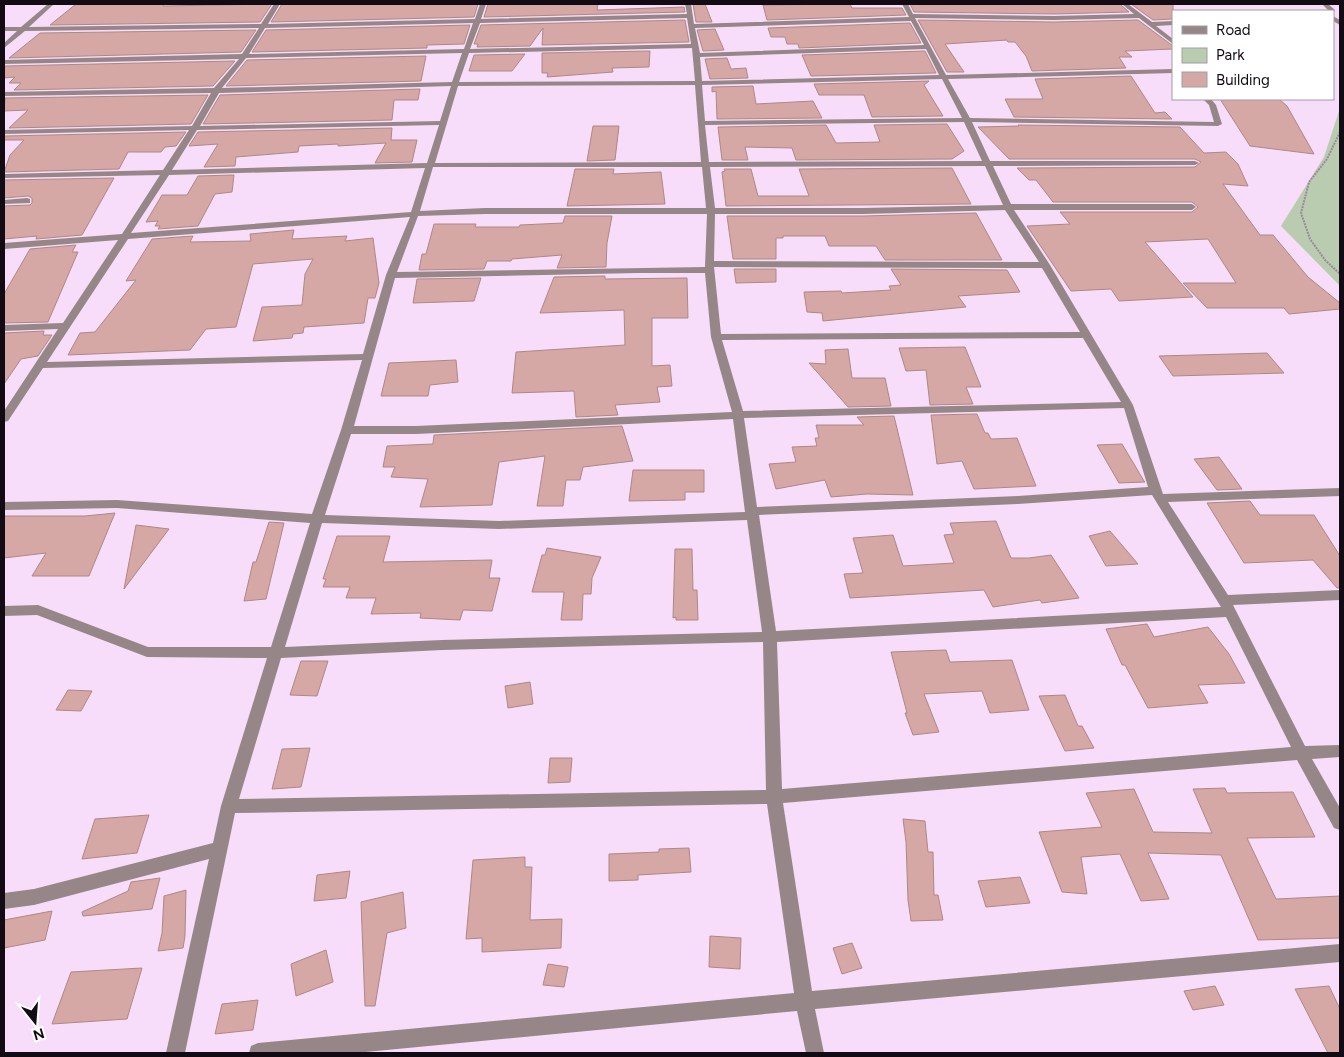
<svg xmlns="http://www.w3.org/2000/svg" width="1344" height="1057" viewBox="0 0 1344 1057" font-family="Figtree,sans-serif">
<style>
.green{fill:#baccb0}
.building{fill:#d5a7a5;stroke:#ae8887}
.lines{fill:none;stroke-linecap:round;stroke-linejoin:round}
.path{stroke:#9a879b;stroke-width:2;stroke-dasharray:2 1;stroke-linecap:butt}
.minor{fill:#978687;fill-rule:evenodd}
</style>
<rect width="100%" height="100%" fill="#f7ddf9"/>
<path class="green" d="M1340,108V286L1281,226L1324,157Z"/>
<g class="building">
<path d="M76,4H164L163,6L272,4L260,22L50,25Z"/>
<path d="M282,4H478L474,17L271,22Z"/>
<path d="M488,4H598L597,10L684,7L685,12L484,17Z"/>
<path d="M693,4H705L712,22H696Z"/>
<path d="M850,4L852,8H902L906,15L767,20L763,5Z"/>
<path d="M910,4H1120L1129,12L1054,14L914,12Z"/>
<path d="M1131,4H1173V19L1153,20Z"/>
<path d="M685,20L689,42L542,45L543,28L530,46L477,47L478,44H474L481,25Z"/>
<path d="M918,20L1054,22L1138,20L1173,46V49L1125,51L1132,57H1119L1126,68L1032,71L1026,56L1015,42H1008L1007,40L945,44L964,72H947Z"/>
<path d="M910,23L921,43L799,48L798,44H787L785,37H771L768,28Z"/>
<path d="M470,25L464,44L427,45V48L252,52L266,30Z"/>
<path d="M715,29L724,50L703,51L697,30Z"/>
<path d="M256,30L241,52L9,58L40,33Z"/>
<path d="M650,51L649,67L612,68L613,72L547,77L548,73H542V53Z"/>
<path d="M925,51L936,73L811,76L802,55Z"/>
<path d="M525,54L512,71H469L474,55Z"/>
<path d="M426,56L421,81L226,86L247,60Z"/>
<path d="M727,58L731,69L746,68L748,78L710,79L705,59Z"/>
<path d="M235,61L213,86L14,90L21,83H9L15,77L4,78V66Z"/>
<path d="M1131,76L1155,113L1165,112L1172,119L1014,117L1005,99H1043L1035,79Z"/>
<path d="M929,81L924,85L943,116L872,117L864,95H819L814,84Z"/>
<path d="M753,86L756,104L813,101L822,118L717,119L716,91L712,92V87Z"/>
<path d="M420,89L418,100H394L392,120L203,124L220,95Z"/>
<path d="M208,95L191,124L9,128L28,110L4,111L5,98Z"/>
<path d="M1220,99H1279L1287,106L1314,154L1250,146Z"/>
<path d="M947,124L964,151L952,159L796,160L792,148L745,147L748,160H722L718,127L826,125L836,143L880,142L874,125Z"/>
<path d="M1018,125L1180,127L1204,153L1226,152L1238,164L1248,186L1223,184L1260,235H1273L1308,277L1340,303V309L1289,314L1284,308H1207L1183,283H1236L1208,239L1145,242L1193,297L1119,301L1111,289L1071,291L1027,226L1070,224L1060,212H1192L1198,207L1192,202H1053L1036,180H1029L1017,168L1195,167L1201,162L1195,159H1009L978,127L1019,126Z"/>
<path d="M593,126H619L615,160L587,161Z"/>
<path d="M392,128L391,140H417L412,162L375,163L386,143L338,146V144L299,146L298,152L236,157L235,166L204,167L218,144L189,146L198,132Z"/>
<path d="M186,132L176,146L165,147L161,152H128L119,169L4,172L10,155L24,140H4V136Z"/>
<path d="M952,168L971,204L726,206L722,172L725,171L724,169H751L758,196H809L799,169Z"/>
<path d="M575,169H614L613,174L661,172L665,204L567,206Z"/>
<path d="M234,175L232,192L215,194L198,226L158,229L160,226H155L158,221L146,222L162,195H187L198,176Z"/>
<path d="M114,178L82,235L36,239L37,236L4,239V206L30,205L32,203V198L28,196L4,198V180Z"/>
<path d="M976,213L1002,260H885L876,246H829L825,236H783V238H776V259H733L727,216H863Z"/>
<path d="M565,216H612L607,243L606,267L557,268L562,255L512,259L511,261H487L484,269L419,270L422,254H426L434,224H476L475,227H519L520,225L563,223Z"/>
<path d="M294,230L292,239L347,236L345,241L373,238L379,283L375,298H368L364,323L304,327L303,333L293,334L292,338L253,341L262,307L302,305L305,274L313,259L253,264L236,327L206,329L190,350L68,355L80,333L95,332L136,280L126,281L152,239L193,236L190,242L251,241L250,234Z"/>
<path d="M76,245L72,252H78L48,322L4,323V294L30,249Z"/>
<path d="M734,269H776V282L736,283Z"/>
<path d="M891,269L1007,270L1020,292L958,296L966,307L823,321L822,313L807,312L804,292L841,291L842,293L891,290L889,286L901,285Z"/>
<path d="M605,276V279L687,278L688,318H652V366L670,365L672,386L657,387L660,402L615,405L618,415L576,417L574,391L512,393L516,352L625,345L624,310L540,313L554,277Z"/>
<path d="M481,278L474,301L413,303L417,279Z"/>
<path d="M44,331L43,335H52L38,356L21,359L4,384V333Z"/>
<path d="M965,347L981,387H966L973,404L930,405L926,370L906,371L899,348Z"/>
<path d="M848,349L852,378H885L891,406L848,407L809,363L826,364L825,350Z"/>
<path d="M1267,353L1284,373L1173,376L1159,356Z"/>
<path d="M456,360L458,382L430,385L428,396H381L389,363Z"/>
<path d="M977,414L985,433H988L991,439L1017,438L1036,486L974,489L962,461L937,464L931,415Z"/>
<path d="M894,416L913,495L867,494L831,497L825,480L776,489L769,464L796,462L792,447L817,446L815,438H819L816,425H864L857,417Z"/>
<path d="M622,426L633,461L583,467L580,480H566L563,506H537L545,456L499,462L492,505L420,507L428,479L391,477L395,467H383L387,446L433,444L434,435Z"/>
<path d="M1122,444L1144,481L1145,482L1119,483L1097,445Z"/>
<path d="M1219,457L1242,489L1217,490L1194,459Z"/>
<path d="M633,470H704V492H685V500L629,501Z"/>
<path d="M1250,501L1260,515H1314L1340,556V588H1337L1313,560L1244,563L1207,503Z"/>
<path d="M115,513L89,576H32L46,553L4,558V516H85Z"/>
<path d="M996,521L1011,558H1029L1051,555L1079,598L1042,603L1040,600L993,607L984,590L850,598L844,574L863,573L853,538L893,535L903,566L954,563L944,535L954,534L950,523Z"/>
<path d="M269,522L284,523L266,599L244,601L253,562H256Z"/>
<path d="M136,525L169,529L124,589Z"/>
<path d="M1110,531L1138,564L1106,566L1089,536Z"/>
<path d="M337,536H390L383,562L492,560L489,578H500L492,611L463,610L460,620L420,618L421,613L371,614L376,598H346L350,587H323L326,579H323Z"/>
<path d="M547,548L601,557L592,578L591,594H583L582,620H561L564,592H532L542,555H545Z"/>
<path d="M675,549H692L693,590H697L698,620H676V617L673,618Z"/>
<path d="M1147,624L1154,637L1208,627L1229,654L1245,683L1198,685L1208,703L1148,708L1125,665H1122L1106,629Z"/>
<path d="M946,650L950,662L1012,660L1029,710L990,713L982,691L924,694L939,732L913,735L905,713H907L891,652Z"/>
<path d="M301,661H328L317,696L290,695Z"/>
<path d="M530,682L533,704L508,708L505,686Z"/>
<path d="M68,690L92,691L81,711L56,710Z"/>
<path d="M1065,695L1078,726H1082L1094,748L1065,751L1039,696Z"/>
<path d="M310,748L301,787L272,789L282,749Z"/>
<path d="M550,758H572L570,782L548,783Z"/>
<path d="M1225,788L1227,793L1293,792L1315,837L1247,838L1276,899L1340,896V938L1258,940L1221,855L1148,853L1169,899L1141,901L1120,854L1081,857L1087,894L1062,892L1039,832L1102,827L1086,793L1134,789L1153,832L1212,833L1193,789Z"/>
<path d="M149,815L137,853L82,859L95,819Z"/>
<path d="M903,819L925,821L928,852H933L934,895H938L943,920L911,921L908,900L906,842Z"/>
<path d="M689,848L691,872L638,875V880L609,881V854L659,852V849Z"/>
<path d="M525,857V867H532L530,920L562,919L561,948L482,952V938L466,939L473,860Z"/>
<path d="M350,871L346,898L314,901L317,875Z"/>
<path d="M1020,877L1030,903L986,907L978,881Z"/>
<path d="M160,878L152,909L83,916L82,912L128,891L131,882Z"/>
<path d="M186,890L185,936L183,948L158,951L162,933L164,896Z"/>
<path d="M403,892L406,928L387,933L375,1006H365L361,902Z"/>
<path d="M52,911L45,940L4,948V920Z"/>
<path d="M710,936L741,938L740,969L709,967Z"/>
<path d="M852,943L862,968L842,974L833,948Z"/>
<path d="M326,950L333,982L296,996L291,964Z"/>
<path d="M548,964L568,967L564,987L543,985Z"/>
<path d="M142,968L127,1019L52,1024L71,972Z"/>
<path d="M1215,986L1224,1005L1193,1010L1184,991Z"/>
<path d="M1329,986L1340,1009V1053H1328L1295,989Z"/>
<path d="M258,1000L253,1030L215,1034L222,1004Z"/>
</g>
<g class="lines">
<path class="path" d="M1340,132L1327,159L1309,182L1301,213L1310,239L1325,260L1340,274"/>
<g class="minor">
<path d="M48,4H54L29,27L261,24L274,4H280L268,24L475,19L480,4H486L481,19L687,14L685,4H691L694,24L909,17L902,4H908L913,14L1054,16L1134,14L1122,4H1128L1152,22L1173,21V25L1156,26L1173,39V44L1139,18L1054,20L915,18L946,75L1173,69V73L948,79L970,118L1214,122L1209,105L1203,99H1211L1216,105L1222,124L1218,126L972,122L990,161H1195L1199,163L1195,165L993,166L1011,204H1192L1196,207L1192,210H1014L1050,265L1133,405L1163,494L1340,488V496L1168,502L1228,595L1340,590V600L1233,605L1305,746L1340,745V757L1312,759L1340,808V830L1334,828L1297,760L783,803L812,991L1340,944V962L815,1009L824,1053H806L797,1011L355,1053H249L251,1046L258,1043L794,993L767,804L235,813L185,1053H166L209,859L34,905L4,909V893L34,889L213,843L221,806L267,658L147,657L37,615L4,616V606L38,605L148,647H271L310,523L117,508L4,510V502L117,500L312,514L341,430L362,360L43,368L8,421L4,422V411L58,329L4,331V325L63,323L118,240L4,249V243L122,234L160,175L4,178V174L163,170L189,130L4,134V130L192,126L211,93L4,96V92L214,88L239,59L4,64V60L242,54L259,28L25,31L4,48V43L17,31H4V27H21ZM687,18L691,44L470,49L480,23ZM911,21L924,45L700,53L695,28ZM473,23L464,49L249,54L265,28ZM692,48L695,81L459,82L469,53ZM926,49L939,75L702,81L700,57ZM462,53L452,82L222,88L246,58ZM942,79L962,118L705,121L702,85ZM695,85L701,162L435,163L458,86ZM451,86L440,121L200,126L219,93ZM964,122L982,161L709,162L705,125ZM439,125L427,163L172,170L197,130ZM985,166L1003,205L863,208H715L710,167ZM433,167H702L706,208H485L420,211ZM425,168L411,212L131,233L169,175ZM1005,210L1039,262L714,261L715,214H863ZM485,214H707L705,267L397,272L418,216ZM410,217L386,275L363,354L47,362L128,239ZM714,267L1042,268L1080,332L721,334ZM638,273H705L711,337L732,412L416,426H354L395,278ZM1083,338L1121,402L743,411L722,340ZM1124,408L1148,487L1018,496L757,507L744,418ZM733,419L745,512L499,521L325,515L351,434H416ZM1152,495L1221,607L776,631L759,515L1018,504ZM747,520L762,632L442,640L285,647L322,523L499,529ZM1226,617L1291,747L782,789L777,642ZM763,642L766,790L239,799L281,658L442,650Z"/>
<path d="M1322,4H1328L1335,10L1333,12L1327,11L1328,10Z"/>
<path d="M1333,16L1340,20V25L1333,21Z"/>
<path d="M27,198L30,199V203L4,204V200Z"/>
</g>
</g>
<rect width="1344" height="1057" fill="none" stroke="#130b14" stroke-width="10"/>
<rect x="1172" y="10" width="162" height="90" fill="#ffffff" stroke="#a19da1"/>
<rect x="1182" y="26" width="25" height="8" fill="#978687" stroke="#a19da1"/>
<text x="1216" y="35" font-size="15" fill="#130b14">Road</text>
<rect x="1182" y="48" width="25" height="15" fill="#baccb0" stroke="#a19da1"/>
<text x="1216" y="60" font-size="15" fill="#130b14">Park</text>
<rect x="1182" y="72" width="25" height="15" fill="#d5a7a5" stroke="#a19da1"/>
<text x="1216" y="85" font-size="15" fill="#130b14">Building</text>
<g transform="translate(35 1022) rotate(163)" stroke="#ffffff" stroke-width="4" paint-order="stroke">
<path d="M0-4L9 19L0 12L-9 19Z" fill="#130b14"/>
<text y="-8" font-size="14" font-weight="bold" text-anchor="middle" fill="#130b14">N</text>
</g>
</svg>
